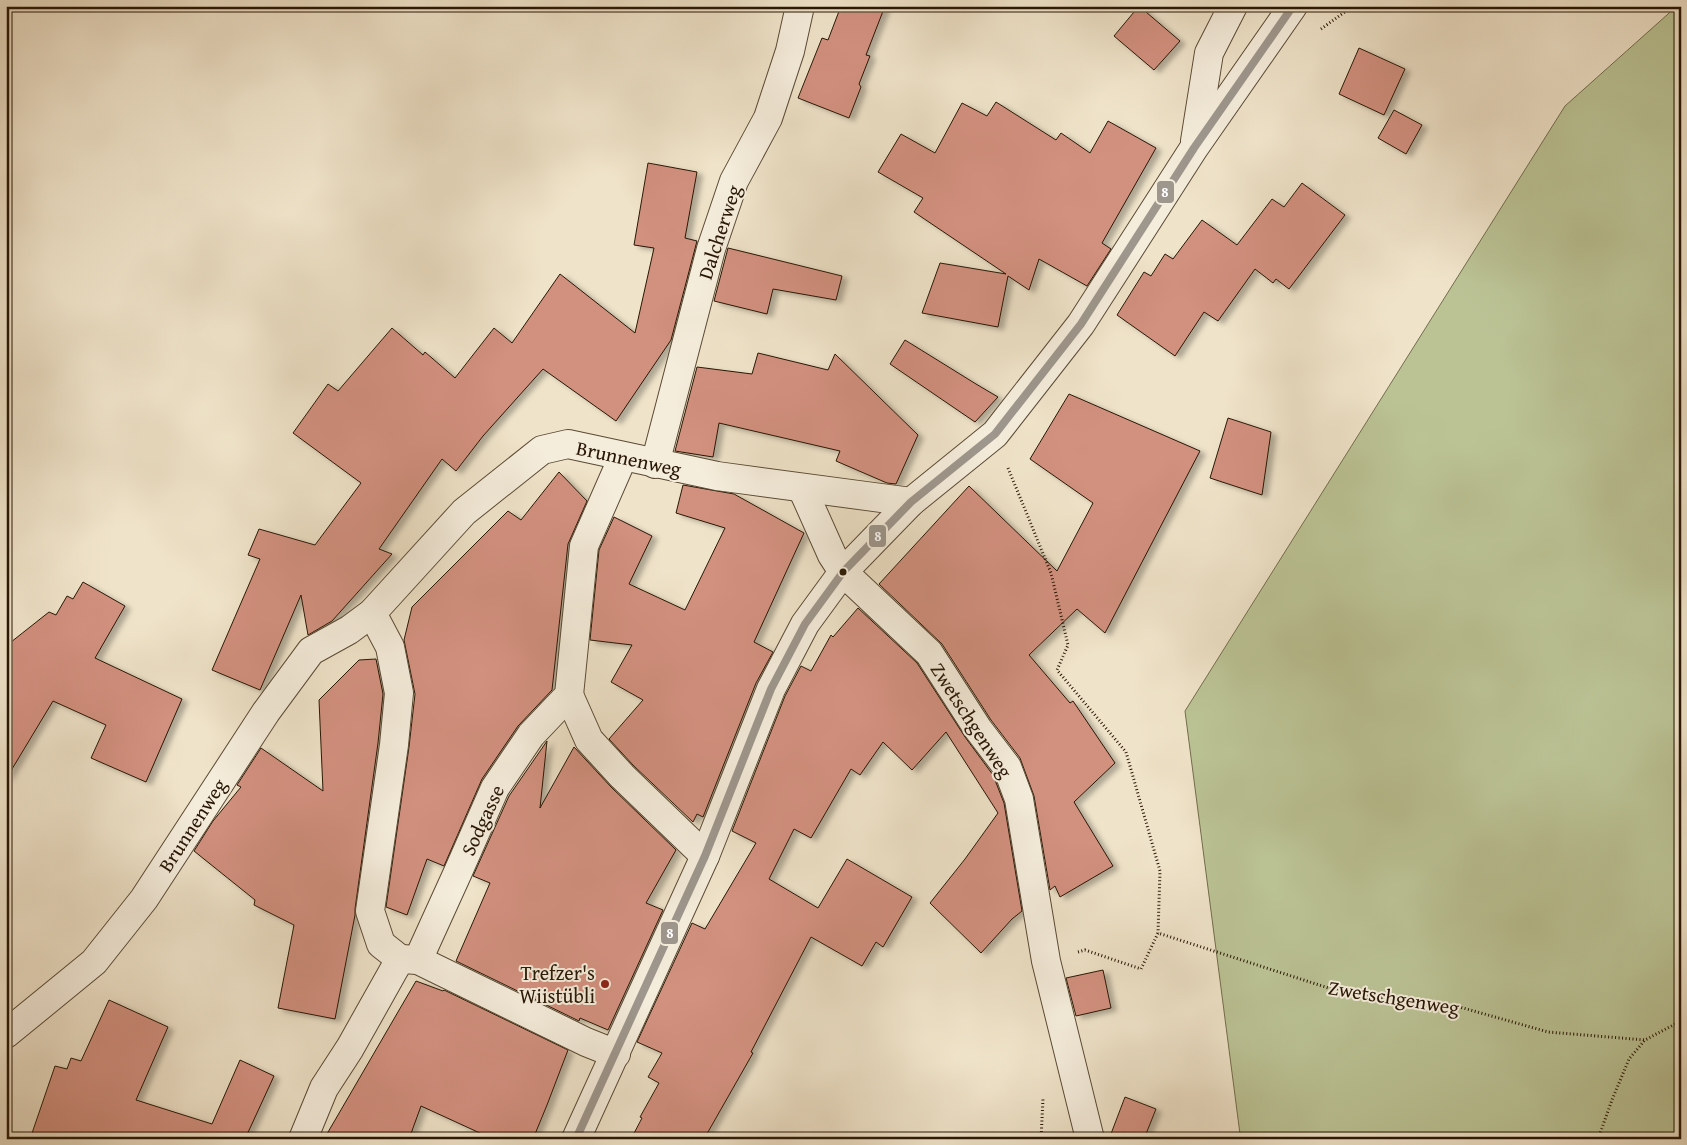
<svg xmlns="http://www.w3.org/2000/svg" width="1687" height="1145" viewBox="0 0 1687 1145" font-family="'Gentium Book Plus',serif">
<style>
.green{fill:#bbc395;stroke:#726d4c}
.building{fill:#d2907f;stroke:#281704;filter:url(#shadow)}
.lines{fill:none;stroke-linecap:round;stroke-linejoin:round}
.minor-casing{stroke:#5a4a35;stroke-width:30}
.path{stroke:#281704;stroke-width:3;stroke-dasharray:1 2.5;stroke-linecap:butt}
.minor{stroke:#f5eddc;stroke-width:28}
.bus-1-casing{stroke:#f5eddc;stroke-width:11}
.bus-1{stroke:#9e978e;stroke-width:8}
.bus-dot{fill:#281704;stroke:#f5eddc;stroke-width:2}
.poi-dot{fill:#8f2418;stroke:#f5eddc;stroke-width:2}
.labels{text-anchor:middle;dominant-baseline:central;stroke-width:4;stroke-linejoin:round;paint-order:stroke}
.street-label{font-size:20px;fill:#281704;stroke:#f5eddc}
.poi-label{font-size:20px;fill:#281704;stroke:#f5eddc;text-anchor:end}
.line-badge{stroke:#f5eddc;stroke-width:2}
.badge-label{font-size:14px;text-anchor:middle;font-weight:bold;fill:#fff}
</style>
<defs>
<filter id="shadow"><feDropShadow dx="5.5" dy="3" stdDeviation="2.5" flood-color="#0004"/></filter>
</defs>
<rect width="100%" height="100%" fill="#efe3c9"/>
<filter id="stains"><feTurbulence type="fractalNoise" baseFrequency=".004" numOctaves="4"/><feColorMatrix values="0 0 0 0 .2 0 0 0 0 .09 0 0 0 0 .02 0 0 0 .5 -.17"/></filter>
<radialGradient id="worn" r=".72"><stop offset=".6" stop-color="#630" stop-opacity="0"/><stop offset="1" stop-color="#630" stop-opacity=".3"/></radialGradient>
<path class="green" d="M1677,6H1681V1139H1236L1240,1134L1185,711L1565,106Z"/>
<g class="building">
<path d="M841,6H885L866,55L870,56L859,84L861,87L849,118L798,98L822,38L828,40Z"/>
<path d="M1139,6L1180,41L1154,70L1114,36Z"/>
<path d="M1359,48L1405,69L1384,115L1339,94Z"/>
<path d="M996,102L1056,140L1061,133L1090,153L1108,121L1156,148L1102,243L1111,249L1087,286L1039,259L1029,290L1008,276L998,327L922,313L940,263L1006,274L914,212L923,198L878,172L901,134L935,153L962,103L987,116Z"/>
<path d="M1394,110L1422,125L1406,154L1378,138Z"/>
<path d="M648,163L697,172L685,238L697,241L671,340L616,421L543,369L483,436L456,471L442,459L379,549L392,554L332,621L308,635L301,595L260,690L212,670L260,559L248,555L259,529L315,545L361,483L293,433L328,384L338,391L392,328L423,355L425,352L455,378L494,328L512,343L560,274L635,333L654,248L634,245Z"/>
<path d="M1302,183L1345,215L1289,289L1276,279L1273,283L1255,269L1218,321L1204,312L1175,356L1117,315L1144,272L1151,276L1165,254L1173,259L1202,220L1237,245L1272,199L1284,207Z"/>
<path d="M728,248L842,276L836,300L773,289L767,314L714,301Z"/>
<path d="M905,340L976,384L998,397L975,422L890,364Z"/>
<path d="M758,353L828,370L835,354L918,435L896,484L887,483L836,461L840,451L719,423L713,457L675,451L697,367L752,374Z"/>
<path d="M1069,394L1200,451L1105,633L1077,609L1029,655L1070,703L1073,701L1115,763L1074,802L1113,866L1060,897L1055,886L1050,890L1034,796L1020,758L991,720L942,644L879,584L969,486L1057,571L1093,503L1030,459Z"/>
<path d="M1228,418L1271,432L1262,495L1210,478Z"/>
<path d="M559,472L587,501L568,544L552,690L518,726L482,779L444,866L427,859L407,915L386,907L409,747L415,694L404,640L412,607L508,511L521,520Z"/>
<path d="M683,485L734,494L804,533L754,642L773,652L756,683L703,817L697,814L693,822L633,765L609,739L643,700L611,682L632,645L590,640L599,550L614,517L652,536L629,584L685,610L725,528L676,513Z"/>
<path d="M83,582L125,606L95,658L182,699L146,782L91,758L106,725L53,701L6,779V646L49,612L56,615L67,596L73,599Z"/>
<path d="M858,608L917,663L965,737L993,775L1004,803L1022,911L1012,919L981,953L930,903L965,859L998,813L946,732L912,770L883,742L860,775L851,769L811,838L794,829L769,879L818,908L847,859L912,897L883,947L876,942L862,966L811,937L751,1052L753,1053L704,1139H631L642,1118L640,1117L659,1083L648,1077L662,1053L637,1042L692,923L705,929L756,843L732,831L785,696L801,666L811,671L831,635L833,637Z"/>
<path d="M376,659L383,694L378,743L355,909V915L335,1019L278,1008L294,925L254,905L255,900L194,851L213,821L241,787L237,785L261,748L323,791L319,700L359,660Z"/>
<path d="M547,741L540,808L574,747L611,787L676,850L646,903L663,910L608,1030L580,1018L579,1021L456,961L490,883L473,876L509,796Z"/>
<path d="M1103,970L1111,1008L1076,1016L1066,978Z"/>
<path d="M416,981L443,991L444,990L568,1050L547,1105L533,1139H493L421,1106L409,1139H324Z"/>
<path d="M109,1000L168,1027L136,1100L212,1124L240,1060L274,1076L245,1139H30L55,1066L67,1069L71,1058L81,1061Z"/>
<path d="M1125,1097L1156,1109L1144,1139H1109Z"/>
</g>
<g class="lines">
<g class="minor-casing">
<g id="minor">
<path d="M1195,141L1209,53L1233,6"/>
<path d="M655,464L711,249L734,181L768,118L790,51L800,6"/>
<path d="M802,488L832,555L843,572L929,653L978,729L1007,767L1019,799L1046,961L1090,1139"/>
<path d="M372,613L390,647L399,693L394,745L370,911L381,944L400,959"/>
<path d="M569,695L589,740L622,776L705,856"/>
<path d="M401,959L418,960L586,1042L616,1054"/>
<path d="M418,960L458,872L495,788L531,735L569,695L584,546L623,457"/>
<path d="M6,1034L94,962L144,899L266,712L311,651L349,630L372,613L464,512L542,450L568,444L717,476L911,502"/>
<path d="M303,1139L324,1088L350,1048L400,959"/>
<path d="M576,1139L705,856L771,689L805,624L843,572L911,502L995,434L1081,324L1194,148L1293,6"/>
</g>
</g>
<g class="path">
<path d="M1321,29L1353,6"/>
<path d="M1008,468L1051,573L1068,645L1057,670L1126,752L1160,871L1158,933"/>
<path d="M1078,952L1085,950L1141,969L1158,933L1347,994L1449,1004L1548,1032L1645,1040L1681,1021"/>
<path d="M1041,1139L1043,1099"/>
<path d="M1598,1139L1612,1100L1629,1059L1645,1040"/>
</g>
<use href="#minor" class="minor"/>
<g class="bus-1-casing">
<path id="bus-1" d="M576,1139L705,856L771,689L805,624L843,572L911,502L995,434L1081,324L1194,148L1293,6"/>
</g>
<use href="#bus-1" class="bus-1"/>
</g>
<circle class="bus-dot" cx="843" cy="572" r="4.5"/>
<circle class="poi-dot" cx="605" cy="984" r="5"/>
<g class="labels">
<g class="street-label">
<text transform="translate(719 232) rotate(-72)">Dalcherweg</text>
<text transform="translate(629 458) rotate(12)">Brunnenweg</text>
<text transform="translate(972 720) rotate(57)">Zwetschgenweg</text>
<text transform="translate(482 820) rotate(-65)">Sodgasse</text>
<text transform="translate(192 825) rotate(-57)">Brunnenweg</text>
<text transform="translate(1394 997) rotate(9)">Zwetschgenweg</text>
</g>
<g class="poi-label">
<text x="595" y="972">Trefzer's<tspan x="595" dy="23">Wiistübli</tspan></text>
</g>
</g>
<g class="line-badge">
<rect x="1156" y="180" width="19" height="24" rx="5" fill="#9e978e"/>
<rect x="868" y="524" width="19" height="24" rx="5" fill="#9e978e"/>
<rect x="660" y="921" width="19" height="24" rx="5" fill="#9e978e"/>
</g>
<g class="badge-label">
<text x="1165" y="197">8</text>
<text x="878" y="541">8</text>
<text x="670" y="938">8</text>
</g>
<rect width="1687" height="1145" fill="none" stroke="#efe3c9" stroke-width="25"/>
<rect x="8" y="8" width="1672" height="1130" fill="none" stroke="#281704" stroke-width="2.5"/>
<rect x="12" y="12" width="1662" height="1120" fill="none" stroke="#281704"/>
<rect width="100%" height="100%" filter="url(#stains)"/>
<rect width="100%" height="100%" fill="url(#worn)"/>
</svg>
